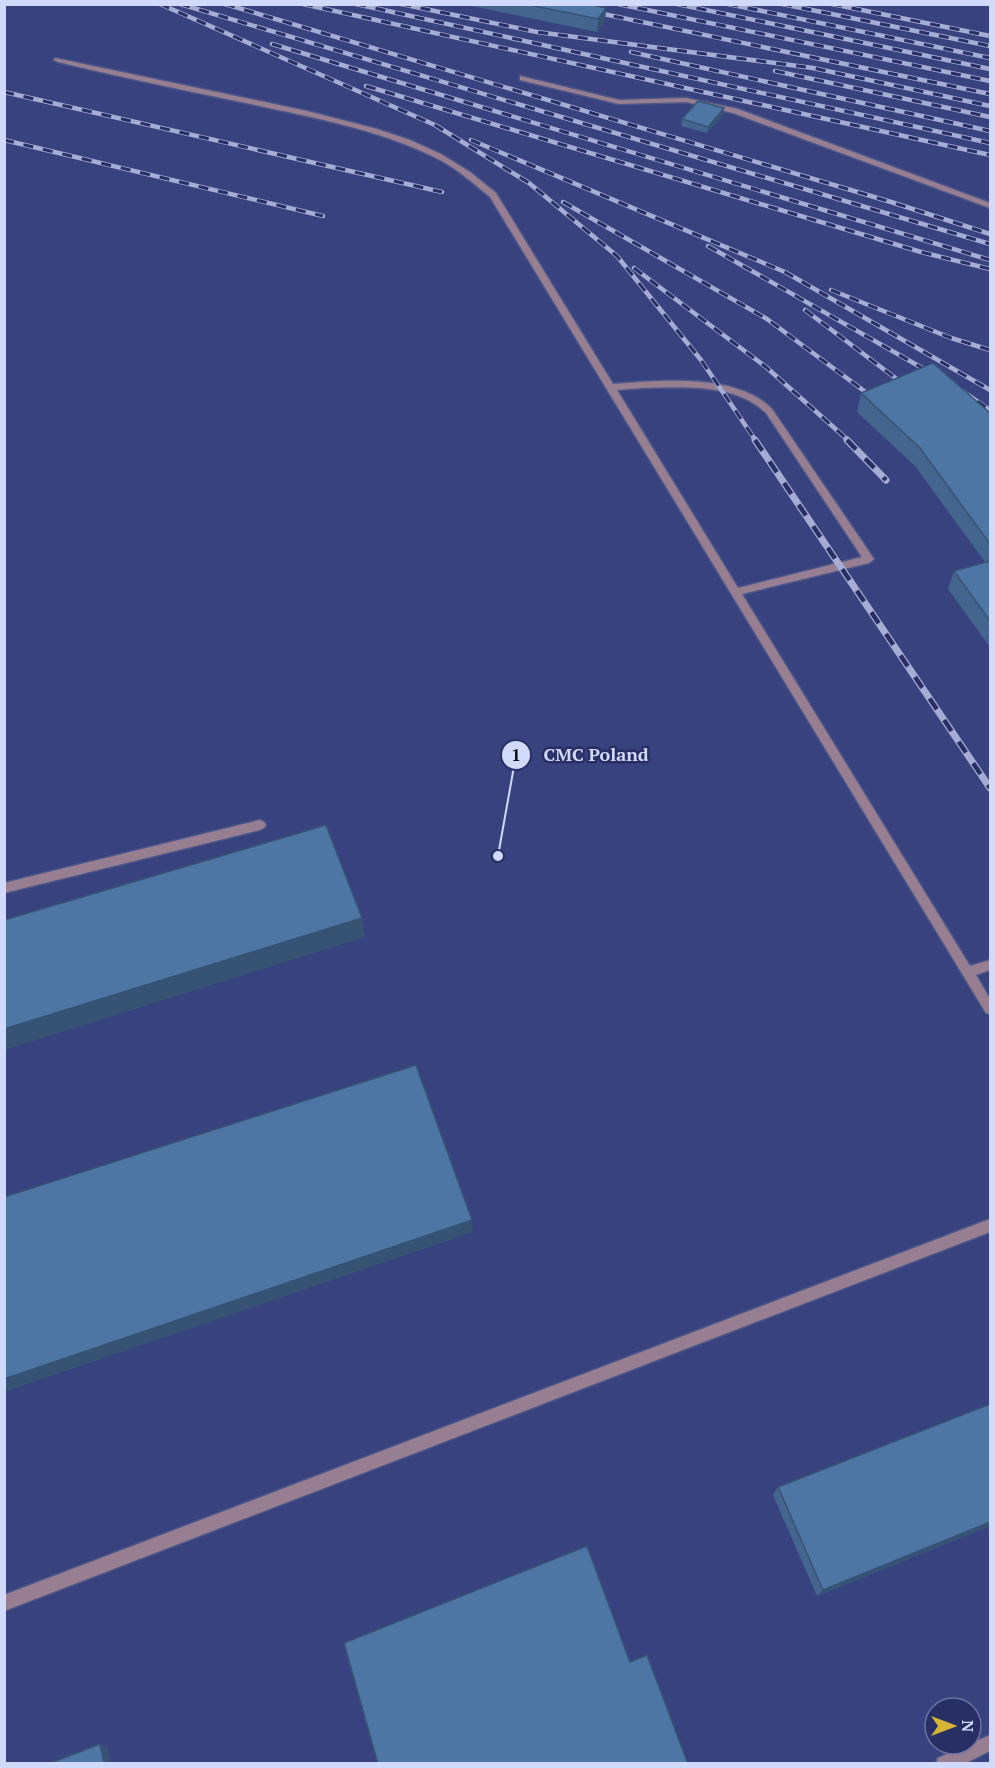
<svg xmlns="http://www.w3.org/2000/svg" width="995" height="1768" viewBox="0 0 995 1768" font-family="'PT Serif',serif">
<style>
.built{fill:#38427f;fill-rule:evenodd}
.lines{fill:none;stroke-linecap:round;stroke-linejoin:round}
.lane-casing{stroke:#4e5788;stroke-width:3}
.lane{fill:#977f91;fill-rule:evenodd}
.rail-far1-casing{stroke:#a5add4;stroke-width:4.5}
.rail-casing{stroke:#a5add4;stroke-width:7}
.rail-far1{stroke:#272f64;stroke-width:3;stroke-dasharray:10;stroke-linecap:butt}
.rail{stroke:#272f64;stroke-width:4.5;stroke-dasharray:13;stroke-linecap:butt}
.wall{fill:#43658e}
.shaded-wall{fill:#375374}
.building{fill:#4e76a5;stroke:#375374;stroke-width:1.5}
.leader{fill:none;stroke:#d2dafb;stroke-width:2}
.callout-dot{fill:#d2dafb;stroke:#272f64;stroke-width:2}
.mark-label{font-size:18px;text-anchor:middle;font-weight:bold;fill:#111}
.callout-label{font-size:18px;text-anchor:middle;font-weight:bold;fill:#d2dafb;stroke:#272f64;stroke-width:5;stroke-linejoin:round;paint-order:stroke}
</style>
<rect width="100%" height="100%" fill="#313a6f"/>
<path class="built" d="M5,5H990V1763L5,1764ZM935,1708H971V1744H935Z"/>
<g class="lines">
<g class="lane-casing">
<g id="lane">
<path d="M55,58L307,111L377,129L410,140L441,154L470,172L496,193L613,384C660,380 737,373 772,409L874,559L869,563L742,594L970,966L990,960V970L976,975L990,999V1014L986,1013L490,197C472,182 455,167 434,157C375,128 309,117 246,103C183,90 120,77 58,62L54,60ZM642,388C683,387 735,383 766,413L862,557L738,588L617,390Z"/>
<path d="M520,76L619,100L686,98L738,109L990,203V208L733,113L686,102L619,104L520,80Z"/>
<path d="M260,820L264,822L266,825L264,828L260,830L4,893V883Z"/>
<path d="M990,1219V1232L4,1611V1595Z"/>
<path d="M990,1735V1751L964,1764H936L938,1758Z"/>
</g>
</g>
<use href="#lane" class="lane"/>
<g class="rail-far1-casing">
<g id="rail-far1">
<path d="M160,4L435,125L529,183L617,256L701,360L756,441"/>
<path d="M180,4L990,244"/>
<path d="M225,4L891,202L990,234"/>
<path d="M303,4L990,155"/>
<path d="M356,4L990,143"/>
<path d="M401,4L537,32L813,68L990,106"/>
<path d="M555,4L990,94"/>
<path d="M618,4L990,81"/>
<path d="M677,4L990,69"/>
<path d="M728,4L990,58"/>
<path d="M782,4L990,46"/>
<path d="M832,4L990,36"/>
<path d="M272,44L990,260"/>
<path d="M631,52L990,131"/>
<path d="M775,71L990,117"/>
<path d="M366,86L921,252L990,269"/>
<path d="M4,92L442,192"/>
<path d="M4,140L323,216"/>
<path d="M471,140L785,272L990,390"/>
<path d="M563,202L767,319L879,402"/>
<path d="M708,246L938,377"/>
<path d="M634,268L766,367L849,441"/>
<path d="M831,290L951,338L990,350"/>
<path d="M805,310L910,389"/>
<path d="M961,390L990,410"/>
</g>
</g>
<g class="rail-casing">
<g id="rail">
<path d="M755,440L990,788"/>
<path d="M847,440L886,480"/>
</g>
</g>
<use href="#rail-far1" class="rail-far1"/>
<use href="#rail" class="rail"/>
</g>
<g class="wall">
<path d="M462,4H588L606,8L605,21L597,32Z"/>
<path d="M724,108L723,115L707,133L681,126L682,119Z"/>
<path d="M861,393L990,413V647L948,589L954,571L985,562L915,466L857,412Z"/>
<path d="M990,1404V1526L817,1596L773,1495L778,1487Z"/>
</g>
<g class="shaded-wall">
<path d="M606,8L605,21L597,32L598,19Z"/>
<path d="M724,108L723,115L707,133L708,127Z"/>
<path d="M362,918L365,937L4,1050V1029Z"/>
<path d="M472,1220L473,1232L4,1392V1379Z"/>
<path d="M990,1522V1526L817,1596L823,1590Z"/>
<path d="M100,1744L108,1748L111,1764H104Z"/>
</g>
<g class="building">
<path d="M525,4H588L606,8L598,19Z"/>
<path d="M698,101L724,108L708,127L682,119Z"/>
<path d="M933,363L990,413V544L920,448L861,393Z"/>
<path d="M990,561V621L954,571Z"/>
<path d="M326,825L362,918L4,1029V920Z"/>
<path d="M416,1065L472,1220L4,1379V1197Z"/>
<path d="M990,1404V1522L823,1590L778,1487Z"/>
<path d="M587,1546L630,1662L647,1655L688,1764H378L344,1643Z"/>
<path d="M100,1744L104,1764H48Z"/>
</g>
<path class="leader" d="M498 856L516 755"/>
<g class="callout-dot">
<circle cx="498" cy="856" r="6"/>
<circle cx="516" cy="755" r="15"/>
</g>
<g class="mark-label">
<text x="516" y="761">1</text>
</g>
<g class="callout-label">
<text x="596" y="761">CMC Poland</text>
</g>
<rect width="995" height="1768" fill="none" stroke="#d2dafb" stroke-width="12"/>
<g transform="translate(953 1726) rotate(90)"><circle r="28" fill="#272f64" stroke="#6b73a0" stroke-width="1.5"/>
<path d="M0-4.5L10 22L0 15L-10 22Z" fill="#d6b534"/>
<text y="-9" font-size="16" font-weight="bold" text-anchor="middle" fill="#d2dafb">N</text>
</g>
</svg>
